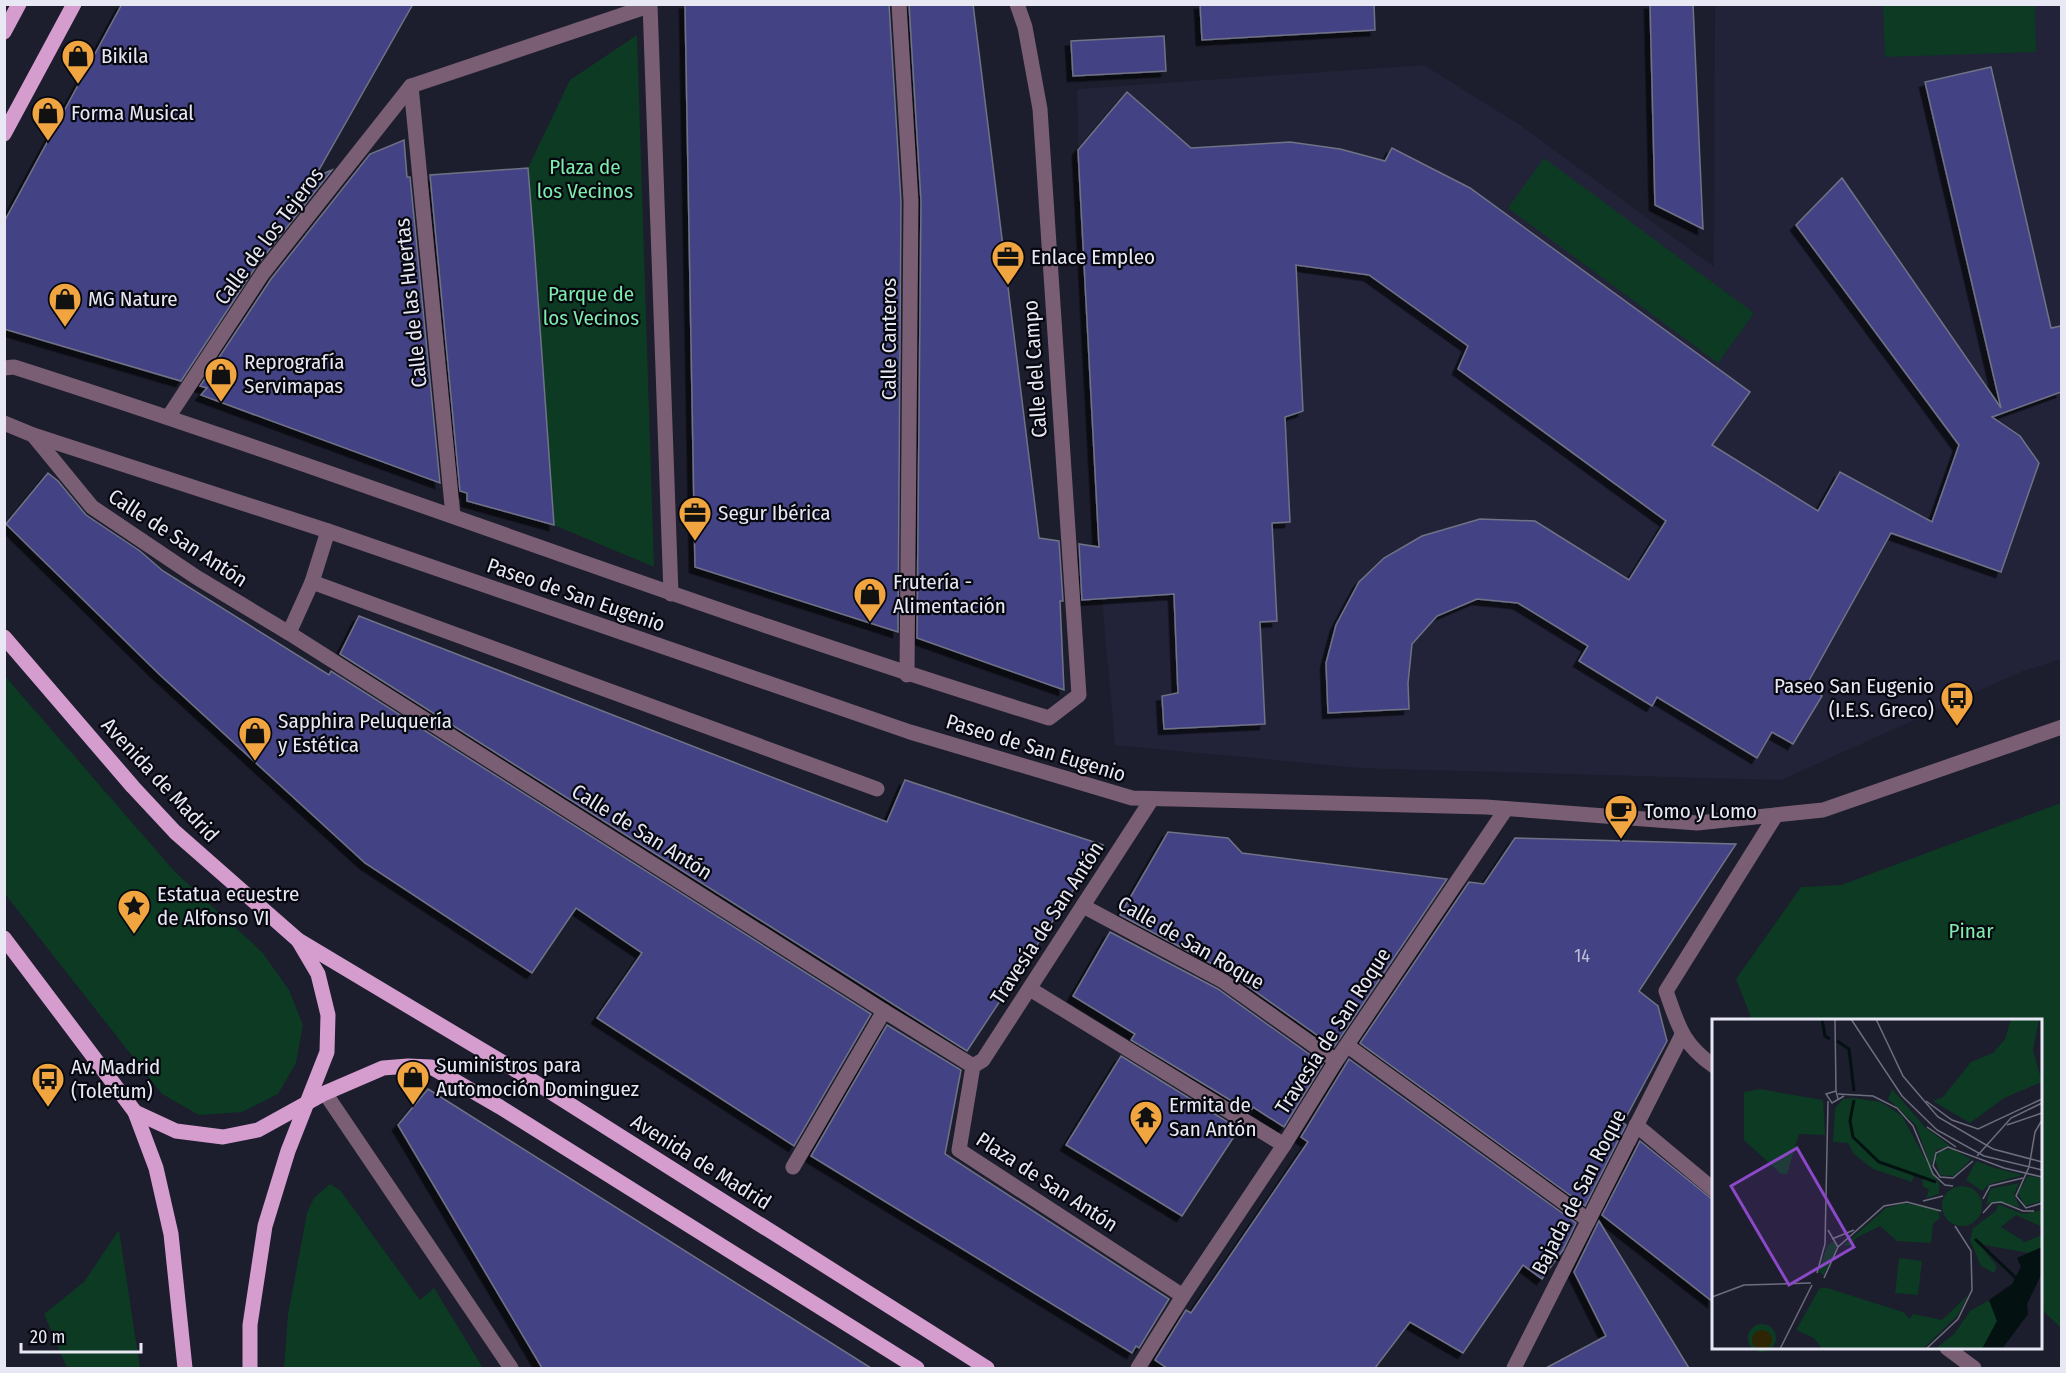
<svg xmlns="http://www.w3.org/2000/svg" width="2066" height="1373" viewBox="0 0 2066 1373" font-family="'Fira Sans Condensed',sans-serif">
<style>
.built{fill:#222339}
.green{fill:#0c3a23}
.building{fill:#434284;stroke:#707286;stroke-width:1.5;filter:url(#shadow)}
.lines{fill:none;stroke-linecap:round;stroke-linejoin:round}
.minor{stroke:#795e74;stroke-width:15}
.major{stroke:#d59dcd;stroke-width:15}
.labels{text-anchor:middle;dominant-baseline:central;stroke-width:4.5;stroke-linejoin:round;paint-order:stroke}
.number-label{font-size:18px;fill:#bebed8}
.poi-label{font-size:21px;fill:#e7e8f4;stroke:#07080f;text-anchor:start}
.park-label{font-size:21px;fill:#7decac;stroke:#07080f}
.street-label{font-size:21px;fill:#e7e8f4;stroke:#07080f}
.inset-river{fill:none;stroke:#031111;stroke-width:3}
.inset-road{fill:none;stroke:#6d6e7d;stroke-width:1.5}
.view{fill:#8b48c7;fill-opacity:0.15;stroke:#8b48c7;stroke-width:3}
.inset-edge{fill:none;stroke:#e7e8f4;stroke-width:3}
</style>
<defs>
<filter id="shadow"><feDropShadow dx="-5.5" dy="5.5" stdDeviation="0" flood-color="#0009"/></filter>
</defs>
<rect width="100%" height="100%" fill="#1c1d2d"/>
<path class="built" d="M1715,5H2061V659L2023,671L1781,780L1359,768L1115,745L1102,598L1079,169L1077,89L1424,65L1520,125L1714,267Z"/>
<g class="green">
<path d="M1883,5H2035L2036,52L1885,57Z"/>
<path d="M637,35L654,567L554,525L528,168L570,80Z"/>
<path d="M1544,158L1754,313L1718,363L1508,208Z"/>
<path d="M4,675L175,872L262,952L289,990L303,1025L296,1063L278,1094L242,1112L199,1115L162,1094L5,894Z"/>
<path d="M2061,803H2062L2061,1328L2041,1309L2040,1020H1752L1736,979L1801,887L1841,885Z"/>
<path d="M330,1184L340,1190L420,1300L434,1288L483,1368H284L288,1315L307,1213L314,1198Z"/>
<path d="M119,1230L140,1368H67L44,1314L84,1282Z"/>
</g>
<g class="building">
<path d="M122,4H413L315,177L332,170L255,268L181,381L4,329V222Z"/>
<path d="M685,4H889L901,201L898,632L695,567Z"/>
<path d="M909,4H973L1039,538L1059,541L1063,601H1060L1064,690L917,638L921,201Z"/>
<path d="M1200,4H1374L1375,30L1202,40Z"/>
<path d="M1650,4H1693L1703,229L1655,205Z"/>
<path d="M1164,36L1166,71L1073,76L1071,41Z"/>
<path d="M1991,67L2051,328L2061,326V392L1992,417L2020,436L2039,463L2001,572L1891,533L1806,686L1822,696L1793,744L1772,732L1757,758L1657,697L1652,706L1579,661L1588,646L1518,603L1477,599L1437,616L1412,644L1408,683L1409,709L1328,713L1326,663L1336,625L1359,582L1384,558L1422,536L1480,519L1535,521L1629,580L1666,521L1458,369L1468,346L1369,275L1296,265L1303,411L1285,417L1290,522L1272,523L1277,621L1260,622L1265,724L1164,729L1162,696L1178,693L1174,594L1082,600L1079,544L1099,547L1078,150L1127,92L1191,148L1290,142L1340,149L1385,161L1392,148L1470,188L1750,392L1712,445L1818,511L1840,472L1932,522L1959,445L1796,225L1842,178L2001,408L1925,82Z"/>
<path d="M404,140L407,177H410L440,483L201,395L207,388L200,386L271,279L370,154Z"/>
<path d="M528,168L534,243L554,525L467,501V493L460,491L430,175Z"/>
<path d="M48,473L58,481L86,515L140,551L163,571L329,675L331,671L871,1014L794,1146L597,1018L642,953L576,908L532,973L365,863L159,674L6,524Z"/>
<path d="M359,616L887,822L905,780L1103,845L967,1051L340,654Z"/>
<path d="M1168,832L1228,838L1242,853L1447,879L1334,1047L1229,973L1120,915Z"/>
<path d="M1515,838L1736,844L1639,991L1658,1006L1667,1041L1623,1123L1626,1125L1585,1206L1360,1043L1469,882L1484,884Z"/>
<path d="M1110,932L1218,989L1323,1064L1284,1127L1253,1107L1250,1112L1131,1040L1135,1034L1073,996Z"/>
<path d="M887,1025L961,1070L945,1154L1169,1299L1139,1348L1136,1346L1132,1353L811,1156Z"/>
<path d="M1121,1056L1239,1129L1182,1216L1066,1145Z"/>
<path d="M1349,1059L1576,1223L1563,1250L1542,1279L1523,1265L1463,1353L1410,1322L1375,1368H1167L1155,1360L1186,1310L1191,1313L1308,1142L1301,1137Z"/>
<path d="M428,1089L871,1368H542L398,1125Z"/>
<path d="M1640,1141L1713,1200V1302L1602,1215Z"/>
<path d="M1599,1221L1689,1368H1546L1606,1336L1574,1272Z"/>
</g>
<g class="lines">
<g class="minor">
<path d="M650,4L671,594"/>
<path d="M899,4L911,201L907,675"/>
<path d="M411,86L453,516"/>
<path d="M411,86L649,6"/>
<path d="M4,368L14,367C361,478 701,611 1049,718L1079,695L1040,109L1025,27L1017,4"/>
<path d="M169,416L263,273L411,86"/>
<path d="M4,423L33,435L328,531L910,732L1132,798L1486,807L1697,823L1823,810L2062,727"/>
<path d="M33,435L92,507L196,577L289,633L884,1011L973,1066"/>
<path d="M312,582L877,789"/>
<path d="M289,633L312,582L328,531"/>
<path d="M1083,906L1223,981L1336,1061"/>
<path d="M1030,989L1284,1145"/>
<path d="M1348,1046L1588,1220"/>
<path d="M973,1066L959,1150L1183,1296"/>
<path d="M973,1066L983,1060L1152,799"/>
<path d="M1714,1066C1682,1044 1678,1025 1666,991L1776,815"/>
<path d="M325,1093L511,1368"/>
<path d="M1636,1125L1714,1190"/>
<path d="M793,1167L884,1011"/>
<path d="M1947,1348L1974,1368"/>
<path d="M1138,1368L1183,1296L1284,1145L1336,1061L1506,809"/>
<path d="M1514,1368L1682,1035"/>
</g>
<g class="major">
<path d="M4,32L19,4"/>
<path d="M4,134L74,4"/>
<path d="M4,637L133,787L175,832L298,940L522,1074L987,1368"/>
<path d="M4,938L135,1112L176,1131L223,1137L258,1130L325,1093L383,1068L408,1066L431,1067L500,1107L917,1368"/>
<path d="M135,1112L156,1168L171,1234L185,1368"/>
<path d="M250,1368V1325L265,1226L288,1151L327,1052L328,1015L318,974L298,940"/>
</g>
</g>
<defs>
<g id="shop-pin" transform="scale(1.725)"><path d="M0 17L-7.5 6A9.5 9.5 0 1 1 7.5 6Z" fill="#f1a540" stroke="#07080f"/><path d="M-5-2.5h2.3a2.7 3.5 0 0 1 5.4 0H5L5.5 6h-11ZM-1.5-2.5h3a1.5 2.3 0 0 0-3 0Z" fill="#111"/></g>
<g id="office-pin" transform="scale(1.725)"><path d="M0 17L-7.5 6A9.5 9.5 0 1 1 7.5 6Z" fill="#f1a540" stroke="#07080f"/><path d="M-6-3h4V-5.5h4V-3h4V5H-6ZM-1-4.5V-3h2v-1.5ZM-6 0V1H6V0Z" fill="#111"/></g>
<g id="bus-pin" transform="scale(1.725)"><path d="M0 17L-7.5 6A9.5 9.5 0 1 1 7.5 6Z" fill="#f1a540" stroke="#07080f"/><path d="M-5-6H5V4H4V6H2V4H-2V6H-4V4H-5ZM-3.5-4V0h7V-4ZM-3.5 1.2v1.5H-2V1.2ZM2 1.2v1.5H3.5V1.2Z" fill="#111"/></g>
<g id="cafe-pin" transform="scale(1.725)"><path d="M0 17L-7.5 6A9.5 9.5 0 1 1 7.5 6Z" fill="#f1a540" stroke="#07080f"/><path d="M-5.5-4.5H6V0H3Q3 3.5 0 3.5H-2.5Q-5.5 3.5-5.5 0ZM3-3.2v2h1.7v-2ZM-6 4.5H4V6H-6Z" fill="#111"/></g>
<g id="sight-pin" transform="scale(1.725)"><path d="M0 17L-7.5 6A9.5 9.5 0 1 1 7.5 6Z" fill="#f1a540" stroke="#07080f"/><path d="M0-6L1.8-2.2L6-1.7L2.9 1.2L3.7 5.4L0 3.3L-3.7 5.4L-2.9 1.2L-6-1.7L-1.8-2.2Z" fill="#111"/></g>
<g id="temple-pin" transform="scale(1.725)"><path d="M0 17L-7.5 6A9.5 9.5 0 1 1 7.5 6Z" fill="#f1a540" stroke="#07080f"/><path d="M0-6L5-2H3V0L6.5 2.5H4V6H1.5V3h-3V6H-4V2.5H-6.5L-3 0V-2H-5Z" fill="#111"/></g>
</defs>
<g fill-rule="evenodd">
<use href="#shop-pin" x="78" y="56"/>
<use href="#shop-pin" x="48" y="113"/>
<use href="#office-pin" x="1008" y="257"/>
<use href="#shop-pin" x="65" y="299"/>
<use href="#shop-pin" x="221" y="374"/>
<use href="#office-pin" x="695" y="513"/>
<use href="#shop-pin" x="870" y="594"/>
<use href="#bus-pin" x="1957" y="698"/>
<use href="#shop-pin" x="255" y="733"/>
<use href="#cafe-pin" x="1621" y="811"/>
<use href="#sight-pin" x="134" y="906"/>
<use href="#shop-pin" x="413" y="1077"/>
<use href="#bus-pin" x="48" y="1079"/>
<use href="#temple-pin" x="1146" y="1117"/>
</g>
<g class="labels">
<g class="number-label">
<text x="1582" y="956">14</text>
</g>
<g class="poi-label">
<text x="101" y="56">Bikila</text>
<text x="71" y="113">Forma Musical</text>
<text x="1031" y="257">Enlace Empleo</text>
<text x="88" y="299">MG Nature</text>
<text x="244" y="362">Reprografía<tspan x="244" dy="24">Servimapas</tspan></text>
<text x="718" y="513">Segur Ibérica</text>
<text x="893" y="582">Frutería -<tspan x="893" dy="24">Alimentación</tspan></text>
<text x="1934" y="686" text-anchor="end">Paseo San Eugenio<tspan x="1934" dy="24">(I.E.S. Greco)</tspan></text>
<text x="278" y="721">Sapphira Peluquería<tspan x="278" dy="24">y Estética</tspan></text>
<text x="1644" y="811">Tomo y Lomo</text>
<text x="157" y="894">Estatua ecuestre<tspan x="157" dy="24">de Alfonso VI</tspan></text>
<text x="436" y="1065">Suministros para<tspan x="436" dy="24">Automoción Dominguez</tspan></text>
<text x="71" y="1067">Av. Madrid<tspan x="71" dy="24">(Toletum)</tspan></text>
<text x="1169" y="1105">Ermita de<tspan x="1169" dy="24">San Antón</tspan></text>
</g>
<g class="park-label">
<text x="585" y="167">Plaza de<tspan x="585" dy="24">los Vecinos</tspan></text>
<text x="591" y="294">Parque de<tspan x="591" dy="24">los Vecinos</tspan></text>
<text x="1971" y="931">Pinar</text>
</g>
<g class="street-label">
<text transform="translate(269 236) rotate(-53)">Calle de los Tejeros</text>
<text transform="translate(411 303) rotate(-96)">Calle de las Huertas</text>
<text transform="translate(889 339) rotate(-90)">Calle Canteros</text>
<text transform="translate(1035 369) rotate(-94)">Calle del Campo</text>
<text transform="translate(178 538) rotate(33)">Calle de San Antón</text>
<text transform="translate(576 595) rotate(19)">Paseo de San Eugenio</text>
<text transform="translate(1036 748) rotate(17)">Paseo de San Eugenio</text>
<text transform="translate(160 780) rotate(47)">Avenida de Madrid</text>
<text transform="translate(642 832) rotate(32)">Calle de San Antón</text>
<text transform="translate(1047 923) rotate(-57)">Travesía de San Antón</text>
<text transform="translate(1191 943) rotate(30)">Calle de San Roque</text>
<text transform="translate(1333 1031) rotate(-57)">Travesía de San Roque</text>
<text transform="translate(701 1162) rotate(32)">Avenida de Madrid</text>
<text transform="translate(1047 1182) rotate(33)">Plaza de San Antón</text>
<text transform="translate(1579 1192) rotate(-63)">Bajada de San Roque</text>
</g>
</g>
<g transform="translate(1712 1019)">
<rect width="330" height="330" fill="#1c1d2d"/>
<path d="M299,0H327L321,31L330,63L292,79L258,104L221,82L231,78L259,43L281,34L293,20ZM48,70L111,81L113,116L87,115L75,155H69L32,121V73ZM180,70L213,108L238,127L224,131L219,149L204,106L176,80ZM142,79L169,83L190,97L227,165V175L214,179L217,171L211,167L210,157L202,156L200,163L161,150L142,135L136,124L121,123L123,89L131,80ZM240,130L259,140L242,157L228,156L223,140L228,132ZM264,142L283,149L311,156L278,165L270,172L254,161ZM316,157L330,159V182L313,187L306,174ZM307,164L302,176L308,188L280,183L274,186L278,170ZM230 187a20 20 0 1 1 40 0a20 20 0 1 1-40 0ZM193,184L226,191L228,199L221,205L219,224L185,222L168,207L144,219L138,227L132,226L174,189ZM286,185L311,195L330,191V208L304,196L289,208L313,223L330,216V228L317,234L272,226L264,220L285,248L282,254L269,247L258,221L261,209L284,192ZM121,222L125,227L112,256L107,253L115,227ZM187,239L210,242L206,276L183,274ZM112,268L191,293L198,300L201,295L230,301L256,276L246,296L211,330H110L102,319L84,311L107,270ZM277,281L285,302L270,330H223L242,315L258,292ZM36 319a14 14 0 1 1 28 0a14 14 0 1 1-28 0Z" fill="#0c3a23"/>
<path d="M40 321a10 10 0 1 1 20 0a10 10 0 1 1-20 0Z" fill="#2d2504"/>
<path d="M330,228V254L315,285L316,295L290,330H270L285,302L277,281L300,265L309,248L305,239Z" fill="#031111"/>
<path class="inset-river" d="M110,0L113,17L118,20M125,22L137,30L142,72M142,81L138,102L141,118L167,143L224,163M263,220L304,259"/>
<path class="inset-road" d="M123,0L124,72M139,0L190,77L225,111L272,137L330,151M164,0L191,57L226,98L281,130L330,143M126,75L161,77L185,89L201,107L221,155L233,166L241,167M126,80L124,72L114,75L120,84L132,77M214,82L240,101L266,110L330,80M330,101L323,113L317,148L304,177L314,189L330,184M295,106L330,94M215,108L244,128M265,137L299,99L330,84M261,142L241,159L228,158L221,147L224,134L236,128L292,149L330,158M271,180L278,167L311,159M211,182L231,177M271,194L280,184L289,183L311,192H322M116,211L126,228M120,220L142,211M105,254L113,225L116,82M112,259L126,228L172,187L195,183L229,192M0,278L32,266L99,264M68,330L100,266M214,330L246,300L260,271L259,232L243,207"/>
<path class="view" d="M85,129L142,228L77,266L19,167Z"/>
<rect width="330" height="330" class="inset-edge"/>
</g>
<rect width="2066" height="1373" fill="none" stroke="#e7e8f4" stroke-width="12"/>
<path d="M21 1343v9h120v-9" fill="none" stroke="#e7e8f4" stroke-width="3"/>
<text x="30" y="1343" font-size="18" fill="#e7e8f4" stroke="#07080f" stroke-width="4.5" paint-order="stroke">20 m</text>
</svg>
